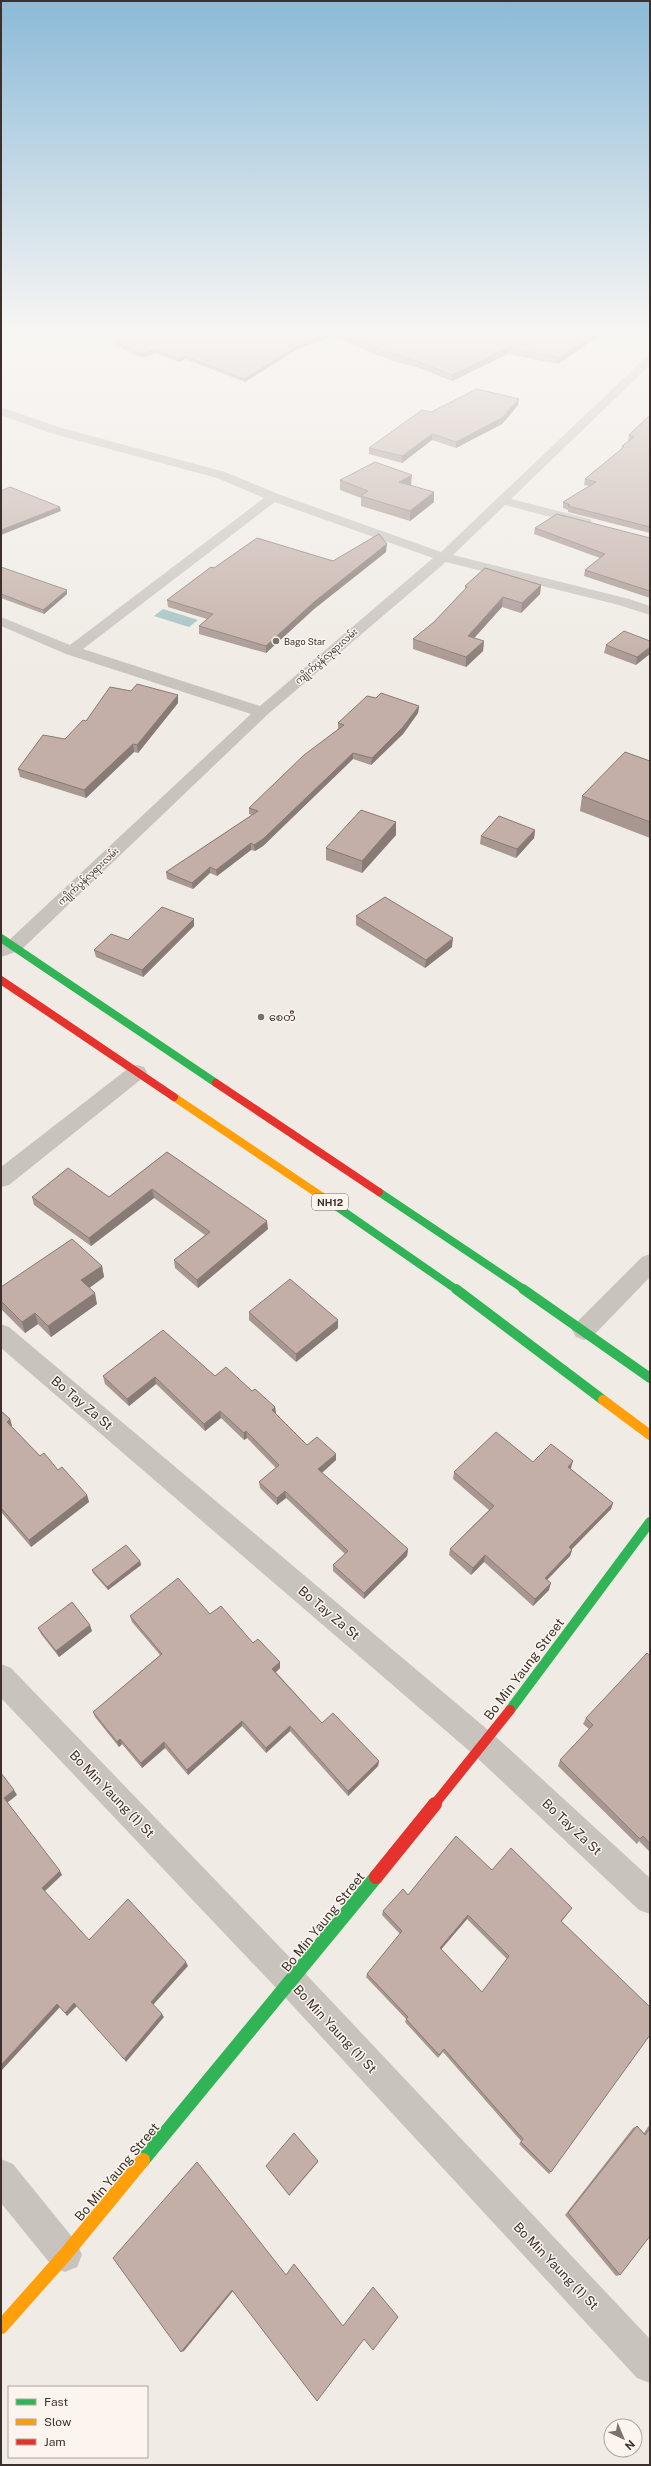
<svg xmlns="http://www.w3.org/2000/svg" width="651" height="2466" viewBox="0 0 651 2466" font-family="'Public Sans','Noto Sans Myanmar',sans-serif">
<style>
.water{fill:#a1c2c1}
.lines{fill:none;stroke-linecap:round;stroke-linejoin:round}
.street{fill:#c9c3be;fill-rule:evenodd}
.fast-far2{stroke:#30b455;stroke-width:8}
.fast-far1{stroke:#30b455;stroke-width:10}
.fast{stroke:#30b455;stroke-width:14}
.slow-far2{stroke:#ff9f0a;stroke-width:8}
.slow-far1{stroke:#ff9f0a;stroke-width:10}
.slow{stroke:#ff9f0a;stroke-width:14}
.jam-far2{stroke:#e5322d;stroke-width:8}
.jam-far1{stroke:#e5322d;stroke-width:10}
.jam{stroke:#e5322d;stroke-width:14}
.wall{fill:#a89690;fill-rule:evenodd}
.shaded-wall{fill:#887a75}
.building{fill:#c3afa7;stroke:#887a75;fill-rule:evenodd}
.poi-dot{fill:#7a716c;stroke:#fbf5ee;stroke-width:1.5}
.labels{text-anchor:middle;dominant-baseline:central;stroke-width:3;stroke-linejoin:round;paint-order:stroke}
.far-poi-label{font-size:9px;fill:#3b302b;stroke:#fbf5ee;text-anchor:start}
.far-street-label{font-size:9px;fill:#3b302b;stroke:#fbf5ee}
.shield{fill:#fbf5ee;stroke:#756b66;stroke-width:1}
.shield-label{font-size:10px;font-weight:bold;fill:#3b302b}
.poi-label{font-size:11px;fill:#3b302b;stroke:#fbf5ee;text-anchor:start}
.near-street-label{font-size:13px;fill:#3b302b;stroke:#fbf5ee}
</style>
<rect width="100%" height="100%" fill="#f0ebe5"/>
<path class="water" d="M163,609L198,620L189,627L154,616Z"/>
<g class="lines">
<g class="street">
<path d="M650,356V365L511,499L590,519L592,522L590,525L585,526L505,505L453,555L629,599L650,606V615L619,605L446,562L267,715L21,950L1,957V944L7,942L251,714L66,654L1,626V617L70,645L264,498L217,478L50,433L1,415V407L58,427L225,472L278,494L441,552L646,357ZM275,502L433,558L260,706L83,649Z"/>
<path d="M137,1065L144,1067L147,1072L144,1077L9,1185L1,1187V1167L130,1067Z"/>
<path d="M650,1254V1277L592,1337L584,1340L576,1337L572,1330L576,1323L642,1257Z"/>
<path d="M1,1324L9,1327L494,1735L650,1878V1914L639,1910L474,1755L1,1348Z"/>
<path d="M1,1664L11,1668L302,1970L650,2339V2383L637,2378L280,1992L1,1698Z"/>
<path d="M1,2159L13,2164L77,2243L82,2255L77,2267L65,2272L53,2267L1,2203Z"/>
</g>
<g class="fast-far2">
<path d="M1,938L216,1083"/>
<path d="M379,1192L525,1290"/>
<path d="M330,1202L457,1290"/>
</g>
<g class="fast-far1">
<path d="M456,1289L603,1400"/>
<path d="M523,1289L650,1378"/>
<path d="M510,1710L650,1522"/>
</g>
<path class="fast" d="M143,2160L376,1877"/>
<path class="slow-far2" d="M174,1097L330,1202"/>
<path class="slow-far1" d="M603,1400L650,1435"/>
<path class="slow" d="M1,2327L65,2255L143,2160"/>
<g class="jam-far2">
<path d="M1,980L174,1097"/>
<path d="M216,1083L379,1192"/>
</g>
<path class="jam-far1" d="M434,1805L510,1710"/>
<path class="jam" d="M376,1877L435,1804"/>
</g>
<g class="wall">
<path d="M210,333H603L558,364L508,354L452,381L417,367L395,362L331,336V337L299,348L245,382L185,359L179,362L155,353L141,358L116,346L115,342L162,338L208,334Z"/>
<path d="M518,405L502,424L456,448L432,440L402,463L369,454V448L431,412Z"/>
<path d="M650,415V533L568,512V510L563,508V502L589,486L584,485L585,479L621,449L622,446L628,441L629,435Z"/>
<path d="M340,480L411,485L434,502L410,521L361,506V498L340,490Z"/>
<path d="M535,528L650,538V598L584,576L585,570L600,558L534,534Z"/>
<path d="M386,552L314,609L266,653L199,634V626L207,619L168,607L167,600L214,568L333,561Z"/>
<path d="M1,567L67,594L44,614L1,598Z"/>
<path d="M541,585L540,594L521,613L502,607L474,638L484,641L483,651L466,667L413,649V639L434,622L465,589V586Z"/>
<path d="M650,641L636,665L604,653L606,645Z"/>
<path d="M376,698L419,706L418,713L403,734L371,765L353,759L263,846L255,851L251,850L217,876L210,873L193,889L167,879L166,872L252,815L249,814V808L338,729V723Z"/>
<path d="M178,703L138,753L134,752L86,798L20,777L18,769L65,739L86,721Z"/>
<path d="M650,761V838L580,811L582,796Z"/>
<path d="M396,822V835L362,873L326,860V848Z"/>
<path d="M535,830L534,838L516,858L480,844L481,836Z"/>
<path d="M356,916L452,947L425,968L356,925Z"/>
<path d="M194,919V926L143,977L96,957L94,950L128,940Z"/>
<path d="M167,1152L268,1229L198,1288L175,1268L174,1260L205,1235L154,1198L91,1246L34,1205L32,1197H109Z"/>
<path d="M102,1266L104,1277L89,1288L97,1304L51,1337L38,1324L25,1333L1,1309V1287Z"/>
<path d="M249,1312L338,1328L296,1362L249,1320Z"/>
<path d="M103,1376H215L252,1391L275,1407L276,1414L307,1445L336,1460L322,1473L408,1549L407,1556L364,1599L333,1571V1565L345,1554L286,1498L277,1505L260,1488L259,1482L276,1468L247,1438L244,1440L221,1418L205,1431L156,1384L129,1406L105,1384Z"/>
<path d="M1,1411L10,1419L12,1426V1427L40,1456L58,1470L87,1495L89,1502L31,1547L2,1513H1Z"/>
<path d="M533,1462L571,1468V1469L613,1503L611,1509L572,1549V1550L570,1556L547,1580L549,1590L533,1606L484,1562L471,1575L449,1555L450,1549L489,1510L453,1479L454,1472Z"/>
<path d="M140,1561L141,1565L108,1590L93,1573L92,1570Z"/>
<path d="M210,1614L253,1643L280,1662V1668L276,1672L322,1723L379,1761L378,1766L348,1796L290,1731L266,1753L242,1726L188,1775L165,1748L142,1768L122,1744L119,1747L95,1717L93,1712L160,1655L132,1622L130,1616Z"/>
<path d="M38,1628L92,1631L59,1657L41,1634Z"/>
<path d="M650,1656V1852L639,1841L637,1844L558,1766L560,1760L589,1729L583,1724L586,1718Z"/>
<path d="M492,1870L572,1908L562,1921L551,2172L549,2174L519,2144L521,2141L443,2052L438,2058L405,2022L406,2019L366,1977L367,1974L400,1934L382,1915L383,1911L408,1895ZM467,1919L507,1959L482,1992L441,1949Z"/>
<path d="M650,2124V2236L620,2275L616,2276L565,2215L633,2128L637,2126L644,2133Z"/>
</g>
<g class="shaded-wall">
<path d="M331,333V337L299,348L245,382L244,379L299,345Z"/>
<path d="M595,333H603L558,364L559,358Z"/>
<path d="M509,347L508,354L452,381V375Z"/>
<path d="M155,349V353L141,358V354Z"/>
<path d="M185,356V359L179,362V358Z"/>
<path d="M519,399L518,405L502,424L456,448V442Z"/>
<path d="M432,434V440L402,463V456Z"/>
<path d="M412,475L411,485L399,492V482Z"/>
<path d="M434,492V502L410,521V511Z"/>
<path d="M60,507L61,511L1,535V530Z"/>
<path d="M387,544L386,552L314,609L266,653V646L314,602Z"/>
<path d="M541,585L540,594L521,613L522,603Z"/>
<path d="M67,590V594L44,614L43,610Z"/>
<path d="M503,597L502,607L467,646L468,636Z"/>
<path d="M484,641L483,651L466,667V657Z"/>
<path d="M650,647V654L636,665L637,657Z"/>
<path d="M178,695V703L138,753L137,745Z"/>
<path d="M419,706L418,713L403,734L371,765L372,758Z"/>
<path d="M133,744L134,752L86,798L84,790Z"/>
<path d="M353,753V759L263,846L255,851L254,845Z"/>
<path d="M396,822V835L362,873V861Z"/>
<path d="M535,830L534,838L516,858L517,849Z"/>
<path d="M251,843V850L217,876L216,870Z"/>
<path d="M210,867V873L193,889L192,883Z"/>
<path d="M194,919V926L143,977L142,970Z"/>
<path d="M453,938L452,947L425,968L426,960Z"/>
<path d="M152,1189L154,1198L91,1246L89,1238Z"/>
<path d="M267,1221L268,1229L198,1288L197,1280Z"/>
<path d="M102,1266L104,1277L84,1292L81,1280Z"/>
<path d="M95,1293L97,1304L51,1337L48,1326Z"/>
<path d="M35,1313L38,1324L25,1333L22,1322Z"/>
<path d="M338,1320V1328L296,1362V1354Z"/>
<path d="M155,1377L156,1384L129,1406L127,1399Z"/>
<path d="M275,1407L276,1414L272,1410Z"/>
<path d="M220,1411L221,1418L205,1431L204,1424Z"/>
<path d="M10,1419L12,1426L9,1429L7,1422Z"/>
<path d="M246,1431L247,1438L244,1440V1433Z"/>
<path d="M336,1454V1460L318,1476V1469Z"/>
<path d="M573,1461L571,1468L566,1473L568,1467Z"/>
<path d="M285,1491L286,1498L277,1505V1498Z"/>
<path d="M87,1495L89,1502L31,1547L29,1540Z"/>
<path d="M613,1503L611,1509L567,1554L569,1547Z"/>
<path d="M408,1549L407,1556L364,1599V1593Z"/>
<path d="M572,1550L570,1556L543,1584L545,1578Z"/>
<path d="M485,1555L484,1562L471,1575L473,1568Z"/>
<path d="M140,1561L141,1565L108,1590L107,1587Z"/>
<path d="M551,1583L549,1590L533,1606L535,1599Z"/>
<path d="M90,1625L92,1631L59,1657L56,1651Z"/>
<path d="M280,1662V1668L273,1675L272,1669Z"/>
<path d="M242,1721V1726L188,1775L187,1770Z"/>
<path d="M290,1726V1731L266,1753V1748Z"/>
<path d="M120,1739L122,1744L119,1747L117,1742Z"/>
<path d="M164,1742L165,1748L142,1768L141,1763Z"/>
<path d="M379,1761L378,1766L348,1796V1791Z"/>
<path d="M14,1790L17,1795L7,1803L4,1798Z"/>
<path d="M60,1871L62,1875L44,1892L42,1888Z"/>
<path d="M468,1915L467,1919L439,1952L440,1948Z"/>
<path d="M186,1962L188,1966L153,2005L151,2002Z"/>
<path d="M74,2003L77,2006L67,2016L65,2013Z"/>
<path d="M57,2004L60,2007L1,2071V2065Z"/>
<path d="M162,2014L164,2017L126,2062L124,2059Z"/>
<path d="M318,2161V2162L289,2196V2195Z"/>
<path d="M232,2290L233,2291L184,2351L181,2352Z"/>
</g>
<g class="building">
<path d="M138,333H148L162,338L175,333H205L208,334L210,333H331L299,345L244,379L185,356L179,358L155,349L141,354L115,342Z"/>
<path d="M339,333H595L559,358L509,347L452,375L417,361L396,355Z"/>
<path d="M477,389L519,399L502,418L456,442L432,434L402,456L369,448L422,410L431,412Z"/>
<path d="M650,415V527L568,506L570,505L563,502L596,482L585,479L624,447L622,446L634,437L629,435Z"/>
<path d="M375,462L412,475L399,482L434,492L410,511L361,496L368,491L340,480Z"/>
<path d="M10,487L60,507L1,530V491Z"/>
<path d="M557,514L650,538V591L585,570L605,554L535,528Z"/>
<path d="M379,534L387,544L314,602L266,646L199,626L213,614L167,600L211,567L214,568L257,538L333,561Z"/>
<path d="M1,567L67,590L43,610L1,594Z"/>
<path d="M485,568L541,585L522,603L503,597L468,636L484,641L466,657L413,639L434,622L467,587L465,586Z"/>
<path d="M624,631L650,641V647L637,657L606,645Z"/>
<path d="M137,684L178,695L137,745L133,744L84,790L18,769L43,735L65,739L83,720L86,721L110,687L131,691Z"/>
<path d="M381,693L419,706L403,727L372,758L353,753L263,839L254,845L251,843L216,870L210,867L192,883L166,872L258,811L249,808L304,755L344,725L338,723L367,696L376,698Z"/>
<path d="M625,752L650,761V822L582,796Z"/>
<path d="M361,810L396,822L362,861L326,848Z"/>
<path d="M499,816L535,830L517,849L481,836Z"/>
<path d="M385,897L453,938L426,960L356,916Z"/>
<path d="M162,907L194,919L142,970L94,950L111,934L128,940Z"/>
<path d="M167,1152L267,1221L197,1280L174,1260L210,1232L152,1189L89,1238L32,1197L68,1168L109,1197Z"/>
<path d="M72,1239L102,1266L81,1280L95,1293L48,1326L35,1313L22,1322L1,1301V1287Z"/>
<path d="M290,1279L338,1320L296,1354L249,1312Z"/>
<path d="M163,1330L215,1376L226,1367L252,1391L255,1389L275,1407L272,1410L307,1445L317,1437L336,1454L318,1469L408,1549L364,1593L333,1565L348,1551L285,1491L277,1498L259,1482L279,1465L246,1431L244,1433L220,1411L204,1424L155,1377L127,1399L103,1376Z"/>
<path d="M1,1411L10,1419L7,1422L40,1456L44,1453L58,1470L62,1467L87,1495L29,1540L1,1508Z"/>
<path d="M496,1432L533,1462L551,1444L573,1461L568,1467L613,1503L569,1547L572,1550L545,1578L551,1583L535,1599L485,1555L473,1568L450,1549L494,1506L454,1472Z"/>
<path d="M126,1545L140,1561L107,1587L92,1570Z"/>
<path d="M178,1578L210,1614L221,1606L253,1643L258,1639L280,1662L272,1669L322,1723L333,1713L379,1761L348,1791L290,1726L266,1748L242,1721L187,1770L164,1742L141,1763L120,1739L117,1742L93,1712L162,1654L130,1616Z"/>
<path d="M72,1602L90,1625L56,1651L38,1628Z"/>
<path d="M647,1653L650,1656V1844L643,1836L640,1839L560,1760L593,1725L586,1718Z"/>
<path d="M1,1773L14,1790L4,1798L60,1871L42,1888L89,1940L128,1899L186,1962L151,2002L162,2014L124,2059L74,2003L65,2013L57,2004L1,2065Z"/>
<path d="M456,1836L492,1870L511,1848L572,1908L561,1921L650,2007V2035L551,2172L521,2142L523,2139L444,2049L439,2055L406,2019L408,2017L367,1974L402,1931L383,1911L403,1889L408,1895ZM468,1915L509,1956L482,1992L440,1948Z"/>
<path d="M637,2126L645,2135L650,2128V2236L620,2275L568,2213Z"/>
<path d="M294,2133L318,2161L289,2195L266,2166Z"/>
<path d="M197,2162L286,2275L294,2264L343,2326L373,2287L398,2317L373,2350L364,2339L317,2401L232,2290L181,2352L113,2258Z"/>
</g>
<linearGradient id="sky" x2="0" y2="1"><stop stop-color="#8bbad8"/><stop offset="0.49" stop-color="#f8f6f3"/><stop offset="1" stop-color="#f8f6f3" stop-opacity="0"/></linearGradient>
<rect width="651" height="678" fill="url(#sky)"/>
<g class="poi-dot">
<circle cx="276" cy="641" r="4"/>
<circle cx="261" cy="1017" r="4"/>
</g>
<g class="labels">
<g class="far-poi-label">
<text x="284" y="641">Bago Star</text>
</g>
<g class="far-street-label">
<text transform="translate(326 656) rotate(-41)">ကျိုက်ပွန်လုရားလမ်း</text>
<text transform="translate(88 876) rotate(-43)">ကျိုက်ပွန်လုရားလမ်း</text>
</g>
<rect class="shield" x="312" y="1194" width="36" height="16" rx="3"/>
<g class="shield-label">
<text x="330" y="1202">NH12</text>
</g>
<g class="poi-label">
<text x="269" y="1017">စေတီ</text>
</g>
<g class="near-street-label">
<text transform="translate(82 1403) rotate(40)">Bo Tay Za St</text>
<text transform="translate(329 1613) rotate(40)">Bo Tay Za St</text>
<text transform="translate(524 1669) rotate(-53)">Bo Min Yaung Street</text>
<text transform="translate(112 1794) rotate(46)">Bo Min Yaung (1) St</text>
<text transform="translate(572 1827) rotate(43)">Bo Tay Za St</text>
<text transform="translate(323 1922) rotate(-51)">Bo Min Yaung Street</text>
<text transform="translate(335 2029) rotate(47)">Bo Min Yaung (1) St</text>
<text transform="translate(117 2172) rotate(-50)">Bo Min Yaung Street</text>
<text transform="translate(556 2266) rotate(46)">Bo Min Yaung (1) St</text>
</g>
</g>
<rect width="651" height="2466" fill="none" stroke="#3b302b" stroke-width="4"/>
<rect x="8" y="2386" width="140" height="72" fill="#fbf5ee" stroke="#aea6a0"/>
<rect x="16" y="2399" width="20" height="6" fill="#30b455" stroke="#aea6a0"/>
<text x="44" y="2406" font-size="12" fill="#3b302b">Fast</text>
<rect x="16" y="2419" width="20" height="6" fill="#ff9f0a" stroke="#aea6a0"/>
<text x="44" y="2426" font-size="12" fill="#3b302b">Slow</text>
<rect x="16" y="2439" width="20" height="6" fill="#e5322d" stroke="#aea6a0"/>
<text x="44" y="2446" font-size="12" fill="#3b302b">Jam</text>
<g transform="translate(623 2438) rotate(136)"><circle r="19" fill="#fbf5ee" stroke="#aea6a0"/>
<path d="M0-3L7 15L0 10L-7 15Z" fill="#7a716c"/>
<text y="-6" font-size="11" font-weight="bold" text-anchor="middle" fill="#3b302b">N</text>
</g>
</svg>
